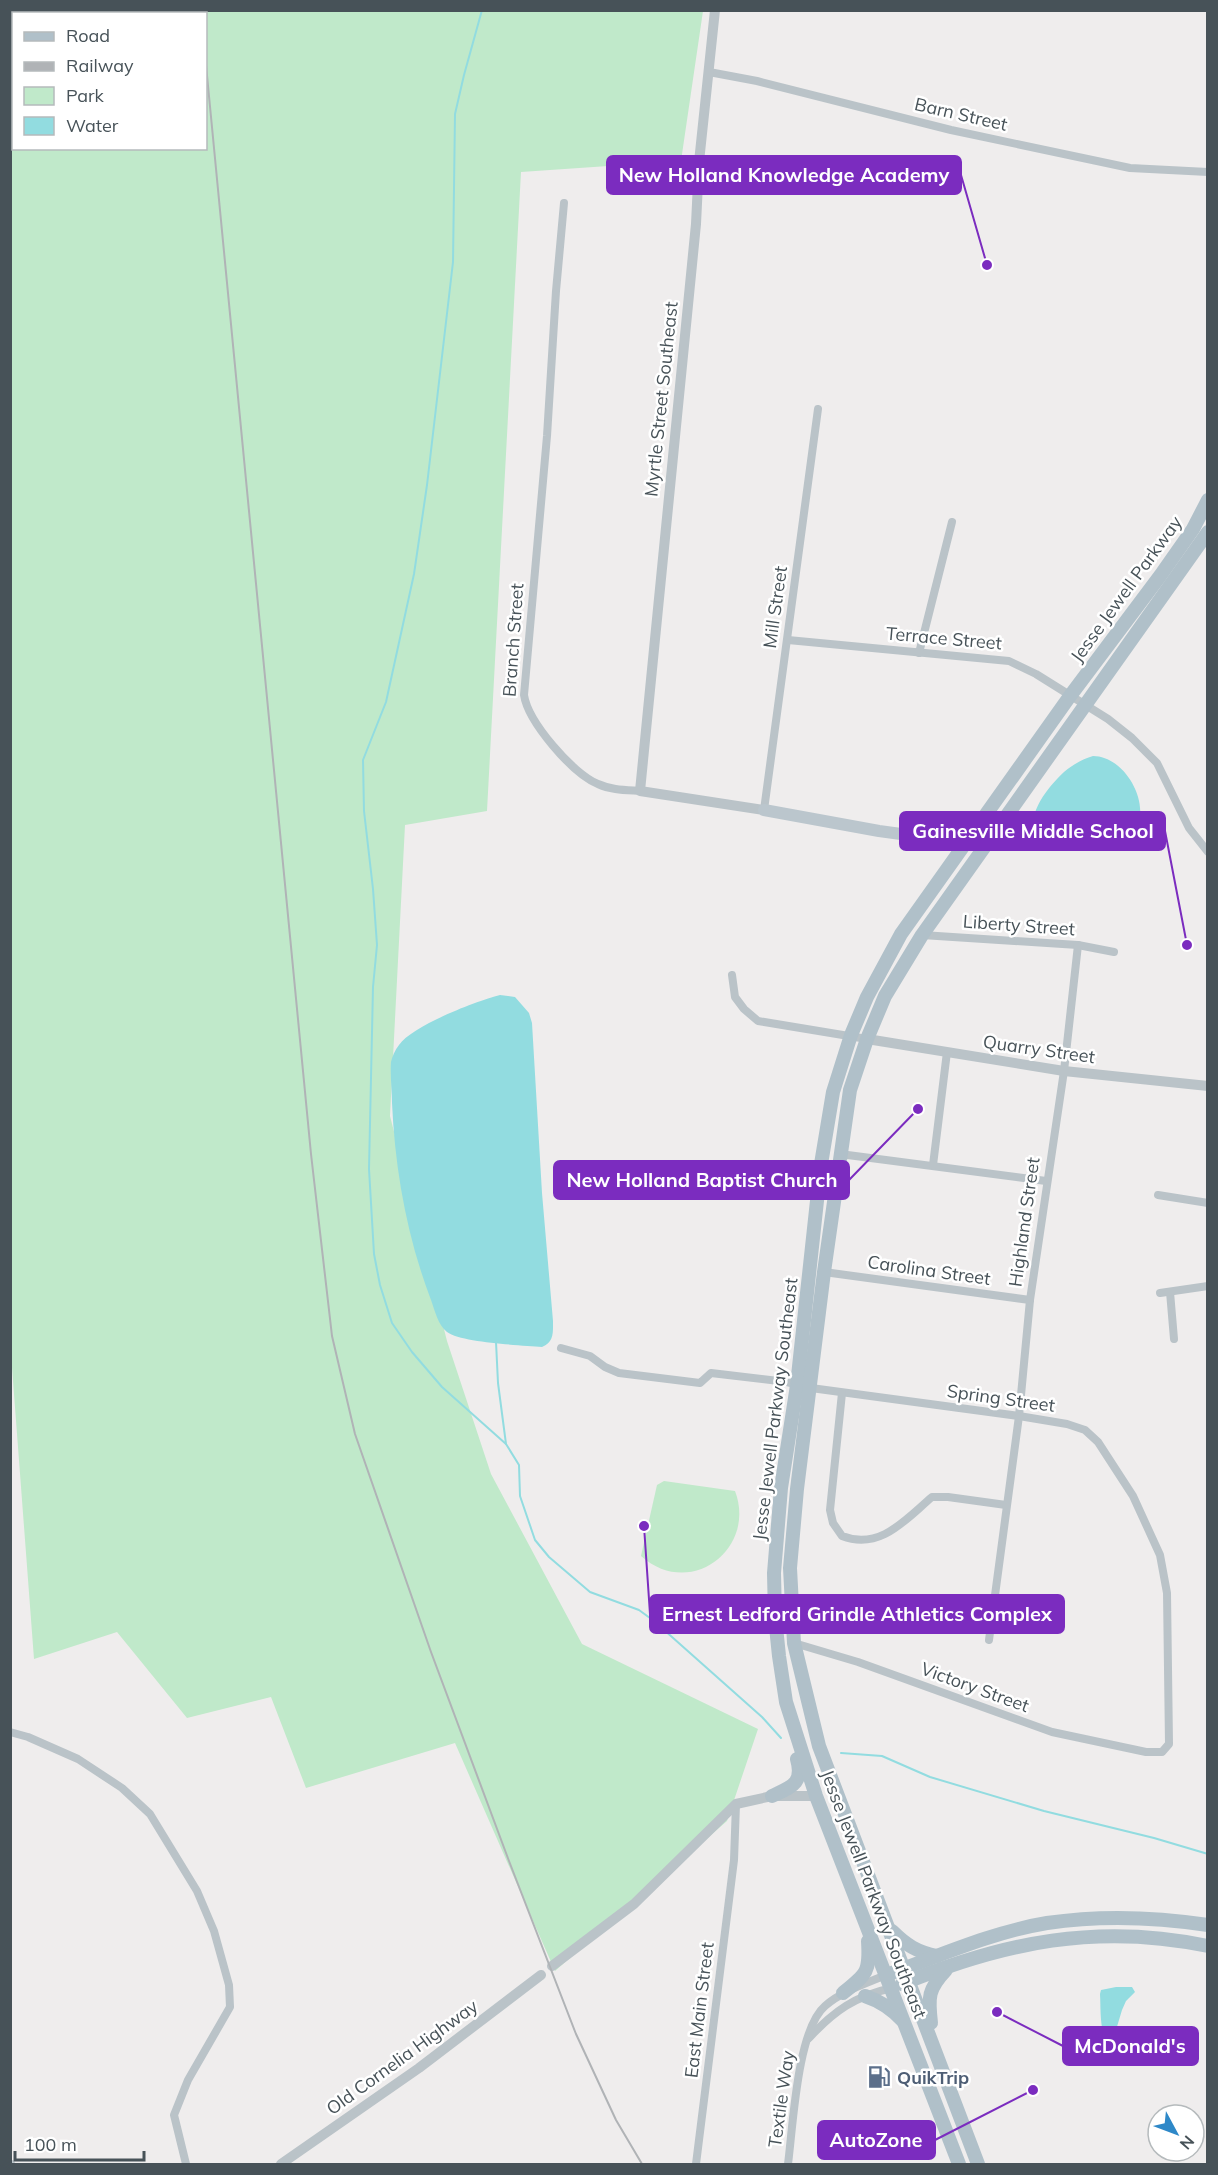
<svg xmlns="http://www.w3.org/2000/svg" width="1218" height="2175" viewBox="0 0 1218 2175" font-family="Mulish,sans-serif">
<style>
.green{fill:#c0e9ca;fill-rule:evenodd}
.water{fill:#92dce0}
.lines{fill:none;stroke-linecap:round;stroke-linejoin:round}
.stream{stroke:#92dce0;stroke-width:2}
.minor{stroke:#bac3c8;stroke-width:8}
.tertiary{stroke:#bac3c8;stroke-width:10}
.secondary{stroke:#bbc6cd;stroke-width:12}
.primary{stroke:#b0c0c9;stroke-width:14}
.rail{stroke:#b0b3b6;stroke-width:2}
.labels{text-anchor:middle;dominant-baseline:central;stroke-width:5;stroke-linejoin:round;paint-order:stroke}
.street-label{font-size:18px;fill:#475258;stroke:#fff}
.service-label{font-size:18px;font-weight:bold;fill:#4e5e75;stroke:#fff;text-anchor:start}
.leader{fill:none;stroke:#7b2cbf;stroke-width:2}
.callout-dot{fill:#7b2cbf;stroke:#fff;stroke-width:2}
.callout{fill:#7b2cbf;stroke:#7b2cbf;stroke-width:2}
.callout-label{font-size:20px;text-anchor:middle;font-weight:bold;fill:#fff}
</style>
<rect width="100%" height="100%" fill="#efeded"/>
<g class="green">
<path d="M10,11H703L681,161L521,172L487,811L405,825L390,1116L447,1341L491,1474L582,1644L758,1729L727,1821L555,1971L455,1743L306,1788L271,1697L187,1718L117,1632L34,1659L10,1341ZM14,14H206V148H14Z"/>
<path d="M664,1481L735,1491C757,1549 690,1600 641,1556L657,1485Z"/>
</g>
<g class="water">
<path d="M1093,756C1120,756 1143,790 1140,816C1128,821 1122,816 1109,814C1088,812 1059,818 1042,831H1037C1025,814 1051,784 1064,772C1072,765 1083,759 1093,756Z"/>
<path d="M500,995L515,997L529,1013L532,1023L542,1193L553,1321C553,1333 554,1342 542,1347C521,1345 462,1343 447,1332C438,1325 435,1311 431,1300C407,1237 395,1170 392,1103C392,1090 390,1075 391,1062C392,1057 395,1050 399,1045C412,1026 476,1001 500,995Z"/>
<path d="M1116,1987H1132L1135,1992L1126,2001L1122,2010L1113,2040L1109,2045C1099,2032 1101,2010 1100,1994L1101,1990Z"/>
</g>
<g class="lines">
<g class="stream">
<path d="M482,10L464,75L455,114L453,262L427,485L414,574L386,702L363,760L364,811L373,889L377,945L373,987L369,1169L374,1254L380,1285L392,1323L412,1352L442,1387L506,1444L519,1465L520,1496L535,1540L549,1557L590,1592L639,1610L654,1621L762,1717L781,1738"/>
<path d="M496,1342L498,1383L506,1444"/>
<path d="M841,1753L882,1756L930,1777L1044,1811L1154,1838L1208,1854"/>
</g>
<g class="minor">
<path d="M709,72L757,81L951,130L1097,161L1130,168L1208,172"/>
<path d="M564,203L556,291L547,436L524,695C528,722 573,774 598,784C611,790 626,790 640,791"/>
<path d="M788,640L1009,661L1036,674L1108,719L1132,738L1157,763L1189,828L1208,852"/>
<path d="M919,653L952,522"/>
<path d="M764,810L818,409"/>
<path d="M922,935L1078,945L1114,952"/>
<path d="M732,975L735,997L744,1009L758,1021L867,1039"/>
<path d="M840,1154L1046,1181"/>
<path d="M933,1165L947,1052"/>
<path d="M1158,1195L1208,1203"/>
<path d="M824,1272L1030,1300"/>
<path d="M1170,1292L1174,1339"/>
<path d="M1160,1293L1208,1286"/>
<path d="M561,1348L590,1356L605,1367L619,1373L700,1383L711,1373L787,1382L811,1388L1019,1416L1067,1424L1085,1430L1098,1442L1133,1496L1160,1555L1167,1593L1169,1744L1162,1752H1146L1052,1732L858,1662L794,1643"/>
<path d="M842,1393L830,1510L833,1523L842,1536C880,1551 906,1519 932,1497H948L1006,1505"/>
<path d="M989,1640L1019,1416L1030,1300L1064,1071L1078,945"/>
<path d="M10,1732L28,1737L78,1759L122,1788L150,1814L197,1891L214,1931L229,1985L230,2007L188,2080L174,2115L186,2164"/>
<path d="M809,2038C834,2011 855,1996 892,1988"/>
<path d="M10,2164H11"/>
<path d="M696,2164L734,1860L736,1804"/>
<path d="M788,2164C793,2127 797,2030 825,2006C842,1991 865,1984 886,1975"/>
</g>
<g class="tertiary">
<path d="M715,10L699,162L696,224L640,791L764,810"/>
<path d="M867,1039L1064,1071L1208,1086"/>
<path d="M552,1966L634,1904L736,1804L772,1796H816"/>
<path d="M281,2164L419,2068L541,1975"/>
</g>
<path class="secondary" d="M764,810L879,831L967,843"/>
<g class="primary">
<path d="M772,1796C791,1787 804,1784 797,1759"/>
<path d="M892,1931C906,1945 917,1952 937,1956"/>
<path d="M886,1975C939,1956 992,1932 1047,1923C1101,1915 1155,1917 1208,1925"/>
<path d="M902,1984C1004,1942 1098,1923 1208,1946"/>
<path d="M843,1993C867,1974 870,1972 868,1941"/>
<path d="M865,1996C880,2001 891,2008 902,2020"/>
<path d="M931,2023C928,1997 928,1989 946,1970"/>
<path d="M959,2164L816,1796L786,1702L779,1656L775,1617L774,1573L781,1488L797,1385L821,1164L833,1092L851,1035L867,997L901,934L1070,696L1160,576L1193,529L1208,500"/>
<path d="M978,2164L819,1746L794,1643L790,1568L797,1489L824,1272L850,1090L867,1039L885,996L922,935L1208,532"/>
</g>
<g class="rail">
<path d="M200,10V14"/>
<path d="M206,65L311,1154L332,1336L355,1434L431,1652L509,1861L576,2034L616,2120L642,2164"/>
</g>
</g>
<defs>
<g id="fuel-bare" transform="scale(1.8)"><path d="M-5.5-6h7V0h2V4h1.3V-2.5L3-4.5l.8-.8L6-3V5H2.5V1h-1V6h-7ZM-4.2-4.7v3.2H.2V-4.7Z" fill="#5c6f8a" stroke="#fff" stroke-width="2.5" paint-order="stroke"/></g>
</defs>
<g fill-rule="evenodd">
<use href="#fuel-bare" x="879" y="2077"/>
</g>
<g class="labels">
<g class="street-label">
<text transform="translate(961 114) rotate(13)">Barn Street</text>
<text transform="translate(661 399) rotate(-84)">Myrtle Street Southeast</text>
<text transform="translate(1126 589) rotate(-54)">Jesse Jewell Parkway</text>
<text transform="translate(775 607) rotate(-82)">Mill Street</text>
<text transform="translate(944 638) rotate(5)">Terrace Street</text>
<text transform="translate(513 640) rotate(-86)">Branch Street</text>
<text transform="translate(1019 925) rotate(4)">Liberty Street</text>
<text transform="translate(1039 1049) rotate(8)">Quarry Street</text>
<text transform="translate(1024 1222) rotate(-82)">Highland Street</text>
<text transform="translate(929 1270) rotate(8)">Carolina Street</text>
<text transform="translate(1001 1398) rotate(8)">Spring Street</text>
<text transform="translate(775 1409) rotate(-83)">Jesse Jewell Parkway Southeast</text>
<text transform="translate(975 1687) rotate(20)">Victory Street</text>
<text transform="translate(874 1894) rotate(69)">Jesse Jewell Parkway Southeast</text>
<text transform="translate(699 2010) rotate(-83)">East Main Street</text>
<text transform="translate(402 2057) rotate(-36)">Old Cornelia Highway</text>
<text transform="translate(781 2099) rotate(-82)">Textile Way</text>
</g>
<g class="service-label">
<text x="897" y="2077">QuikTrip</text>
</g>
</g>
<path class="leader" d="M987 265L961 175M1187 945L1165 831M918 1109L849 1180M644 1526L650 1614M997 2012L1063 2046M1033 2090L935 2140"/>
<g class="callout-dot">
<circle cx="987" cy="265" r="6"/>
<circle cx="1187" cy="945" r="6"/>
<circle cx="918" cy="1109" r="6"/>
<circle cx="644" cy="1526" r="6"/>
<circle cx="997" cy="2012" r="6"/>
<circle cx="1033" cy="2090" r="6"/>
</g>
<g class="callout">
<rect x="607" y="156" width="354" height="38" rx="6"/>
<rect x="900" y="812" width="265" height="38" rx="6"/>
<rect x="554" y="1161" width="295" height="38" rx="6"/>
<rect x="650" y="1595" width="414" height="38" rx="6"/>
<rect x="1063" y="2027" width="135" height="38" rx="6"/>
<rect x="818" y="2121" width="117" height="38" rx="6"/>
</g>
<g class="callout-label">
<text x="784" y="182">New Holland Knowledge Academy</text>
<text x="1033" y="838">Gainesville Middle School</text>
<text x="702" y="1187">New Holland Baptist Church</text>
<text x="857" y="1621">Ernest Ledford Grindle Athletics Complex</text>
<text x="1130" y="2053">McDonald's</text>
<text x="876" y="2147">AutoZone</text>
</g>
<rect width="1218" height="2175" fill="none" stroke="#475258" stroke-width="24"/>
<rect x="12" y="12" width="195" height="138" fill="#ffffff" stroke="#b5babc" stroke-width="1.5"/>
<rect x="24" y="32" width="30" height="9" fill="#b0c0c9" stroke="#b5babc" stroke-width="1.5"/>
<text x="66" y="42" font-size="18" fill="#475258">Road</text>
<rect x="24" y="62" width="30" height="9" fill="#b0b3b6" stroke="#b5babc" stroke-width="1.5"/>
<text x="66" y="72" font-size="18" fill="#475258">Railway</text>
<rect x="24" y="87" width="30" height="18" fill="#c0e9ca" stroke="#b5babc" stroke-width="1.5"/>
<text x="66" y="102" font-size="18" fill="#475258">Park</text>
<rect x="24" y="117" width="30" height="18" fill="#92dce0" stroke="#b5babc" stroke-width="1.5"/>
<text x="66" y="132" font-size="18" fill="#475258">Water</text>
<g transform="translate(1176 2133) rotate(131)"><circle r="28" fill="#ffffff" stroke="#b5babc" stroke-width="1.5"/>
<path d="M0-4.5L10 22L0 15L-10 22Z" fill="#2e88c8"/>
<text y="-9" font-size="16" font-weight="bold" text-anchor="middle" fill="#475258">N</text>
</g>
<path d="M15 2151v9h129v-9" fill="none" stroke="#475258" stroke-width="3"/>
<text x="24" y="2151" font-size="18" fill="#475258" stroke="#ffffff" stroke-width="4.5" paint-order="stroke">100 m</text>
</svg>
